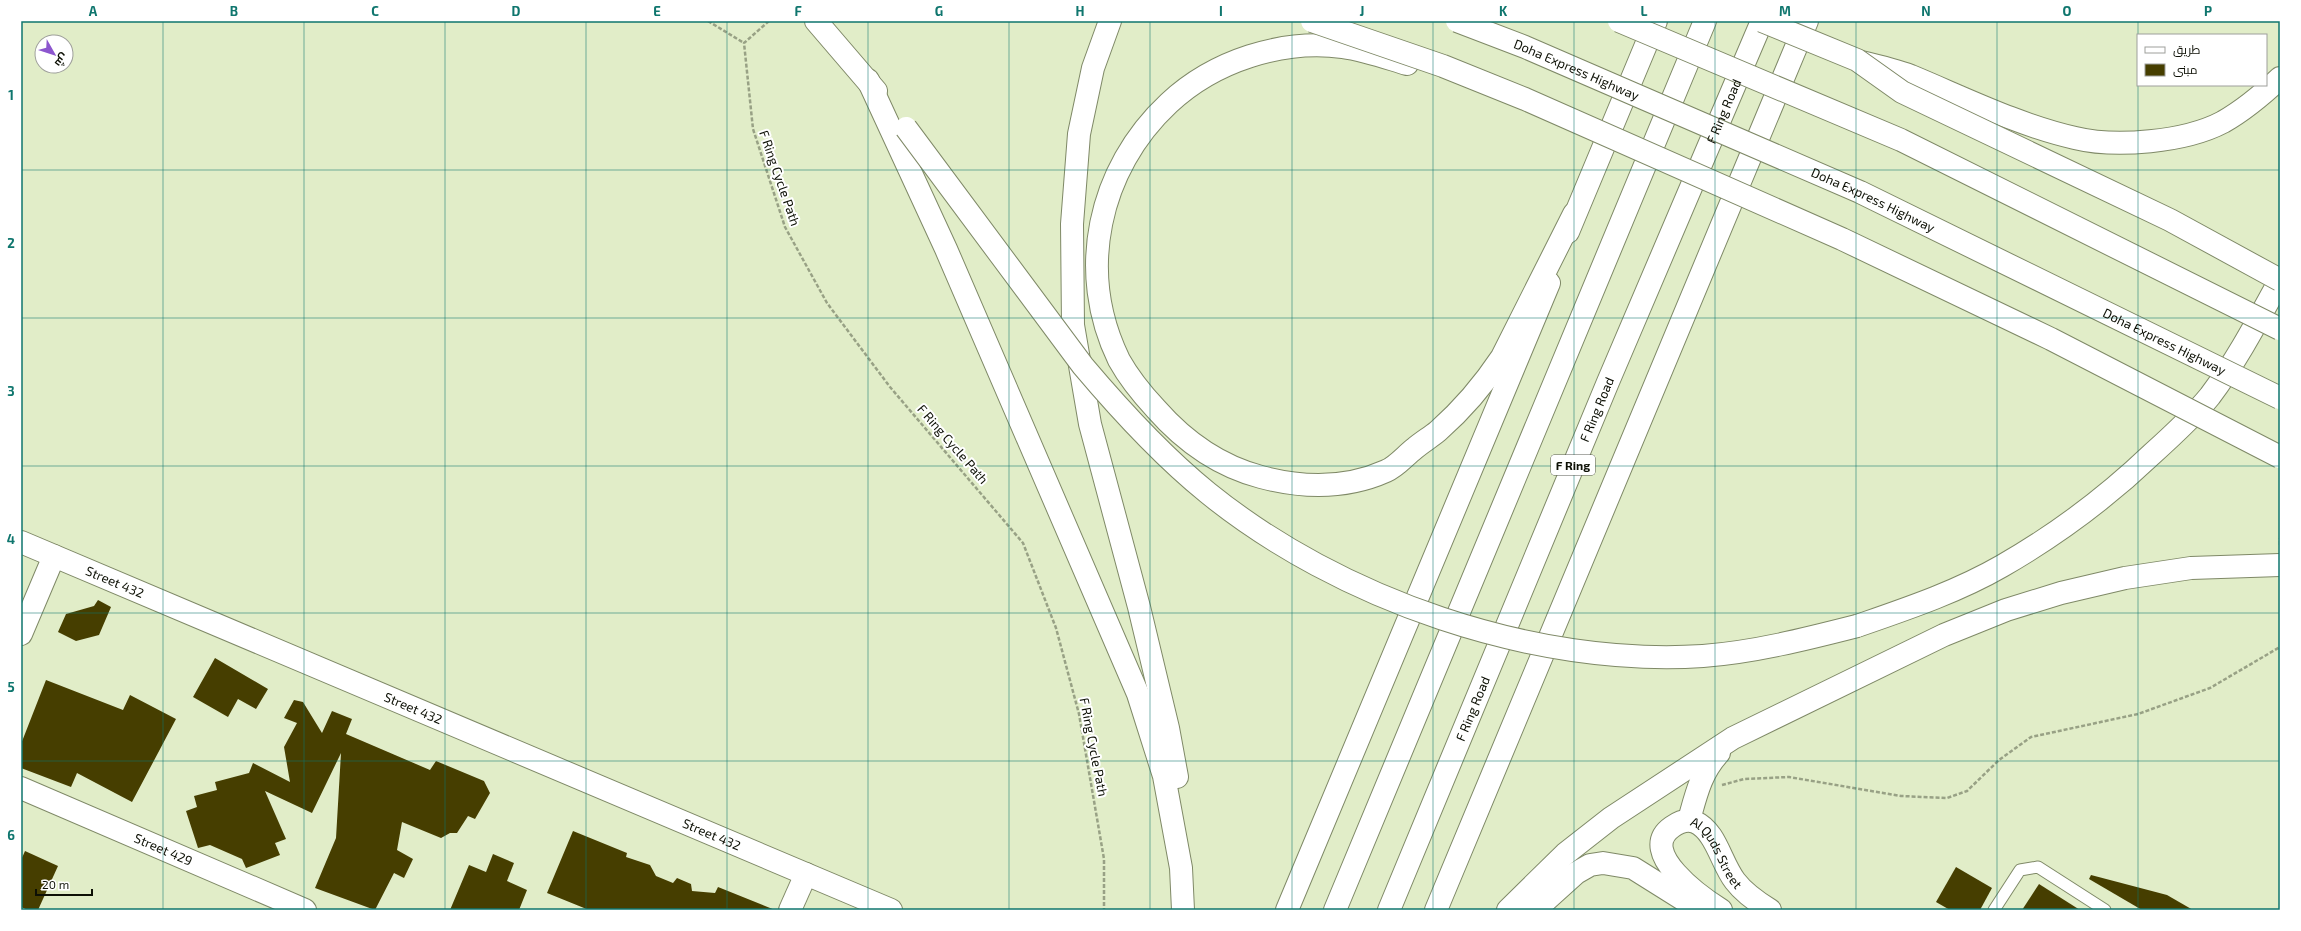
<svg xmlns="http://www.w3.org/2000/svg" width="2301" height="931" viewBox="0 0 2301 931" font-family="'Exo 2',Cairo,sans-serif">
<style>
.building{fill:#463e00}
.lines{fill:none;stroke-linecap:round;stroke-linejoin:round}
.service-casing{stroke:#7f8967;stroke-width:13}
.minor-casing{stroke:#7f8967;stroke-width:24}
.tertiary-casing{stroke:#7f8967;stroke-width:24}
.trunk-casing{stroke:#7f8967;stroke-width:24}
.motorway-casing{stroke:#7f8967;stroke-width:24}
.path{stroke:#98a185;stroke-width:2.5;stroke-dasharray:4 2;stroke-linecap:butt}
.service{stroke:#fff;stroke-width:11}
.minor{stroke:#fff;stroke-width:22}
.tertiary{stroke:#fff;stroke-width:22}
.trunk{stroke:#fff;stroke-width:22}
.motorway{stroke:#fff;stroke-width:22}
.motorway-bridge-casing{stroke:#7f8967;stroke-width:24;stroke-linecap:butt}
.motorway-bridge{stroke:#fff;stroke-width:22}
.grid{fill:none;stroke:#0f766e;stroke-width:1;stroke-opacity:0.55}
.labels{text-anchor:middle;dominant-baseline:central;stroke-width:4;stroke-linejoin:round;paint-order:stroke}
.shield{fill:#fff;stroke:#565850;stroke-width:1}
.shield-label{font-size:12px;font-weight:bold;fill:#0d1005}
.street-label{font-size:13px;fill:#0d1005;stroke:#fff}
.neatline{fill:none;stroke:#0f766e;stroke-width:1.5}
.grid-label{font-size:13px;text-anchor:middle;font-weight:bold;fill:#0f766e}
</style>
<rect width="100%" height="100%" fill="#e1edc8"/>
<g class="building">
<path d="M98,600L111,607L99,635L76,641L58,632L66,614L94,606Z"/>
<path d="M215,658L268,689L256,709L238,699L228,717L193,697Z"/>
<path d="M46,680L123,710L130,695L176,719L132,802L77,773L71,787L21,768V744Z"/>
<path d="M294,700L303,702L322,733L332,711L352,719L346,734L430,770L436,761L484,781L490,793L475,819L468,816L457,833H450L441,838L402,822L397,850L413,859L404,878L394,873L375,910L315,888L336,838L341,753L312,813L265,791L286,839L275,843L280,855L246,868L242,859L210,845L198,848L186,811L197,807L194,796L217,790L215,782L249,773L253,763L290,782L284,747L297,723L284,718Z"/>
<path d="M573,831L627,853L626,857L650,865L656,876L673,883L677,878L691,884L692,891L715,893L718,887L775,910H589L547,893Z"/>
<path d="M25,851L58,866L38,910H28L21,907V860Z"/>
<path d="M493,854L514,863L507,881L527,890L519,910H450L469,865L486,872Z"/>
<path d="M1956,867L1992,888L1980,910H1950L1936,902Z"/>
<path d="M2091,875L2167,895L2193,910H2142L2089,879Z"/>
<path d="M2039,884L2080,910H2022Z"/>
</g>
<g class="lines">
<g class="service-casing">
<path id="service" d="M1994,910L2020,870L2038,867L2105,910"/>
</g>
<g class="minor-casing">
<g id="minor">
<path id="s1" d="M21,542L891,910"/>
<path d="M21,634L54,556"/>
<path id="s2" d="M21,788L305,910"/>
<path d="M790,910L806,874"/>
</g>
</g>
<g class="tertiary-casing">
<g id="tertiary">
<path id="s3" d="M1721,910C1702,898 1636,852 1672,827C1679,822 1687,819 1695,822C1716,831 1721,863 1735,881C1744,893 1757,902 1770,910"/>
</g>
</g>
<g class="trunk-casing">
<g id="trunk">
<path d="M1568,232L1656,21"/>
<path d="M1287,910L1549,283"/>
<path d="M1335,910L1705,21"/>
<path id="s4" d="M1389,910L1608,382L1762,21"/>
<path d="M1436,910L1807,21"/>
<path d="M1535,910L1576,873L1590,865L1603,863L1633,868L1700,910"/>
</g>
</g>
<g class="motorway-casing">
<g id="motorway">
<path d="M816,21L876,91"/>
<path d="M1110,21L1093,68L1079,134L1072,224L1073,325L1090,424L1139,607L1168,728L1177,777"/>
<path d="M1861,62C1878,66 1895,70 1911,76C1964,98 2018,125 2075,138C2116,148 2185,142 2223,122C2244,110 2262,95 2280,78"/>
<path d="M1407,64C1387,58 1365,50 1343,47C1281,39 1214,61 1169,103C1098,169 1076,272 1119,360C1129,378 1142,394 1156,409C1185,442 1219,466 1261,477C1303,488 1346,489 1386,471C1396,467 1405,456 1414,449C1422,442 1431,437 1438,431C1463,409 1484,384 1502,357L1574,214"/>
<path d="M868,80L946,249L1138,694L1164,776L1181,868L1183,910"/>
<path d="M1857,626C1906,609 1957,592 2002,566C2056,535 2107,497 2152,454C2172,436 2193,417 2210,396C2237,360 2258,320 2280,280"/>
<path d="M1689,820C1696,795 1701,772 1719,753"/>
<path d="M1508,910L1565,854L1611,818L1733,738L1944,635L2006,610L2061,593L2125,578L2191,568L2280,565"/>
</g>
</g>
<g class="path">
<path d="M708,21L744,43"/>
<path d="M769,21L744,43L753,129L785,227L827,303L890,387L1023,543L1056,628L1079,714L1104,859V910"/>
<path d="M2280,545V538"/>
<path d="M1722,785L1744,779L1789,777L1901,796L1947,798L1967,791L1999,760L2031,737L2138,714L2210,688L2280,647"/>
</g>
<use href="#service" class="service"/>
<use href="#minor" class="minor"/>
<use href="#tertiary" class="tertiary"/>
<use href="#trunk" class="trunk"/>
<use href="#motorway" class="motorway"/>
<g class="motorway-bridge-casing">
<g id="motorway-bridge">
<path d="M1312,21L1443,66L1525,99L1842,239L2051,339L2280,457"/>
<path id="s5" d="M1457,21L1525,47L1860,192L2280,398"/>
<path d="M1619,21L1901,140L2280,329"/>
<path d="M1762,21L1857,60L1902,92L2170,220L2280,280"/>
<path d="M906,128L1083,366C1121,411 1161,455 1208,493C1339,599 1534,667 1703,656C1755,652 1806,639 1857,626"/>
</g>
</g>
<use href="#motorway-bridge" class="motorway-bridge"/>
</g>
<path class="grid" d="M163,21V910M304,21V910M445,21V910M586,21V910M727,21V910M868,21V910M1009,21V910M1150,21V910M1292,21V910M1433,21V910M1574,21V910M1715,21V910M1856,21V910M1997,21V910M2138,21V910M21,170H2280M21,318H2280M21,466H2280M21,613H2280M21,761H2280"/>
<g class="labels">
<rect class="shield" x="1551" y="455" width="44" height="20" rx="3"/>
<g class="shield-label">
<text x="1573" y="465">F Ring</text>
</g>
<g class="street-label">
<text stroke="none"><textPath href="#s5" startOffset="129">Doha Express Highway</textPath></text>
<text stroke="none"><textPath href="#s4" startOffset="866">F Ring Road</textPath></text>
<text transform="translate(780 178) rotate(71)">F Ring Cycle Path</text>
<text stroke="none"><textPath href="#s5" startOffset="453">Doha Express Highway</textPath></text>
<text stroke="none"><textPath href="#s5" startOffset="777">Doha Express Highway</textPath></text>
<text stroke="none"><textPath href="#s4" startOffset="542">F Ring Road</textPath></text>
<text transform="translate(953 444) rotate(49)">F Ring Cycle Path</text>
<text stroke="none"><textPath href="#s1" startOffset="102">Street 432</textPath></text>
<text stroke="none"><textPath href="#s1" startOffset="426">Street 432</textPath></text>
<text stroke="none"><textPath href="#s4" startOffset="218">F Ring Road</textPath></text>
<text transform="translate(1094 747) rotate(79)">F Ring Cycle Path</text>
<text stroke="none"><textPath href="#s1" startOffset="750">Street 432</textPath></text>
<text stroke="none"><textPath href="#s2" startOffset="155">Street 429</textPath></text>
<text stroke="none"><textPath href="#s3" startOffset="175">Al Quds Street</textPath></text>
</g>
</g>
<rect width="2301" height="931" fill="none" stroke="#ffffff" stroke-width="44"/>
<rect x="2137" y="34" width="130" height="52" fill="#ffffff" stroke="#9e9f9b"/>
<rect x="2145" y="47" width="20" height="6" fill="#ffffff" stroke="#9e9f9b"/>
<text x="2173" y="54" font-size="12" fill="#0d1005">طريق</text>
<rect x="2145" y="64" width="20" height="12" fill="#463e00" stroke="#9e9f9b"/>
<text x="2173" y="74" font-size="12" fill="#0d1005">مبنى</text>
<g transform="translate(54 54) rotate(129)"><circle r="19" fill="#ffffff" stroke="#9e9f9b"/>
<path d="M0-3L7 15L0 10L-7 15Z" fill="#8c56ce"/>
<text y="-6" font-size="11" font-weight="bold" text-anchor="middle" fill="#0d1005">ش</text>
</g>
<path d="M36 889v6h56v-6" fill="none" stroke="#0d1005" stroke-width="2"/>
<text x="42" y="889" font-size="12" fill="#0d1005" stroke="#ffffff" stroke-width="3" paint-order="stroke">20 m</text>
<rect x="22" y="22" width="2257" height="887" class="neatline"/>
<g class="grid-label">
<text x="93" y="16">A</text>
<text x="234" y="16">B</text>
<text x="375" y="16">C</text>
<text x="516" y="16">D</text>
<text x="657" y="16">E</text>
<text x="798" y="16">F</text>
<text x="939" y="16">G</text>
<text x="1080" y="16">H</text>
<text x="1221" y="16">I</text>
<text x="1362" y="16">J</text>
<text x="1503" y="16">K</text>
<text x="1644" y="16">L</text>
<text x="1785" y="16">M</text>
<text x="1926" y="16">N</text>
<text x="2067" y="16">O</text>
<text x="2208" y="16">P</text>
<text x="11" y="100">1</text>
<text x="11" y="248">2</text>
<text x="11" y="396">3</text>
<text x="11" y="544">4</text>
<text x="11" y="692">5</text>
<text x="11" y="840">6</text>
</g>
</svg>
